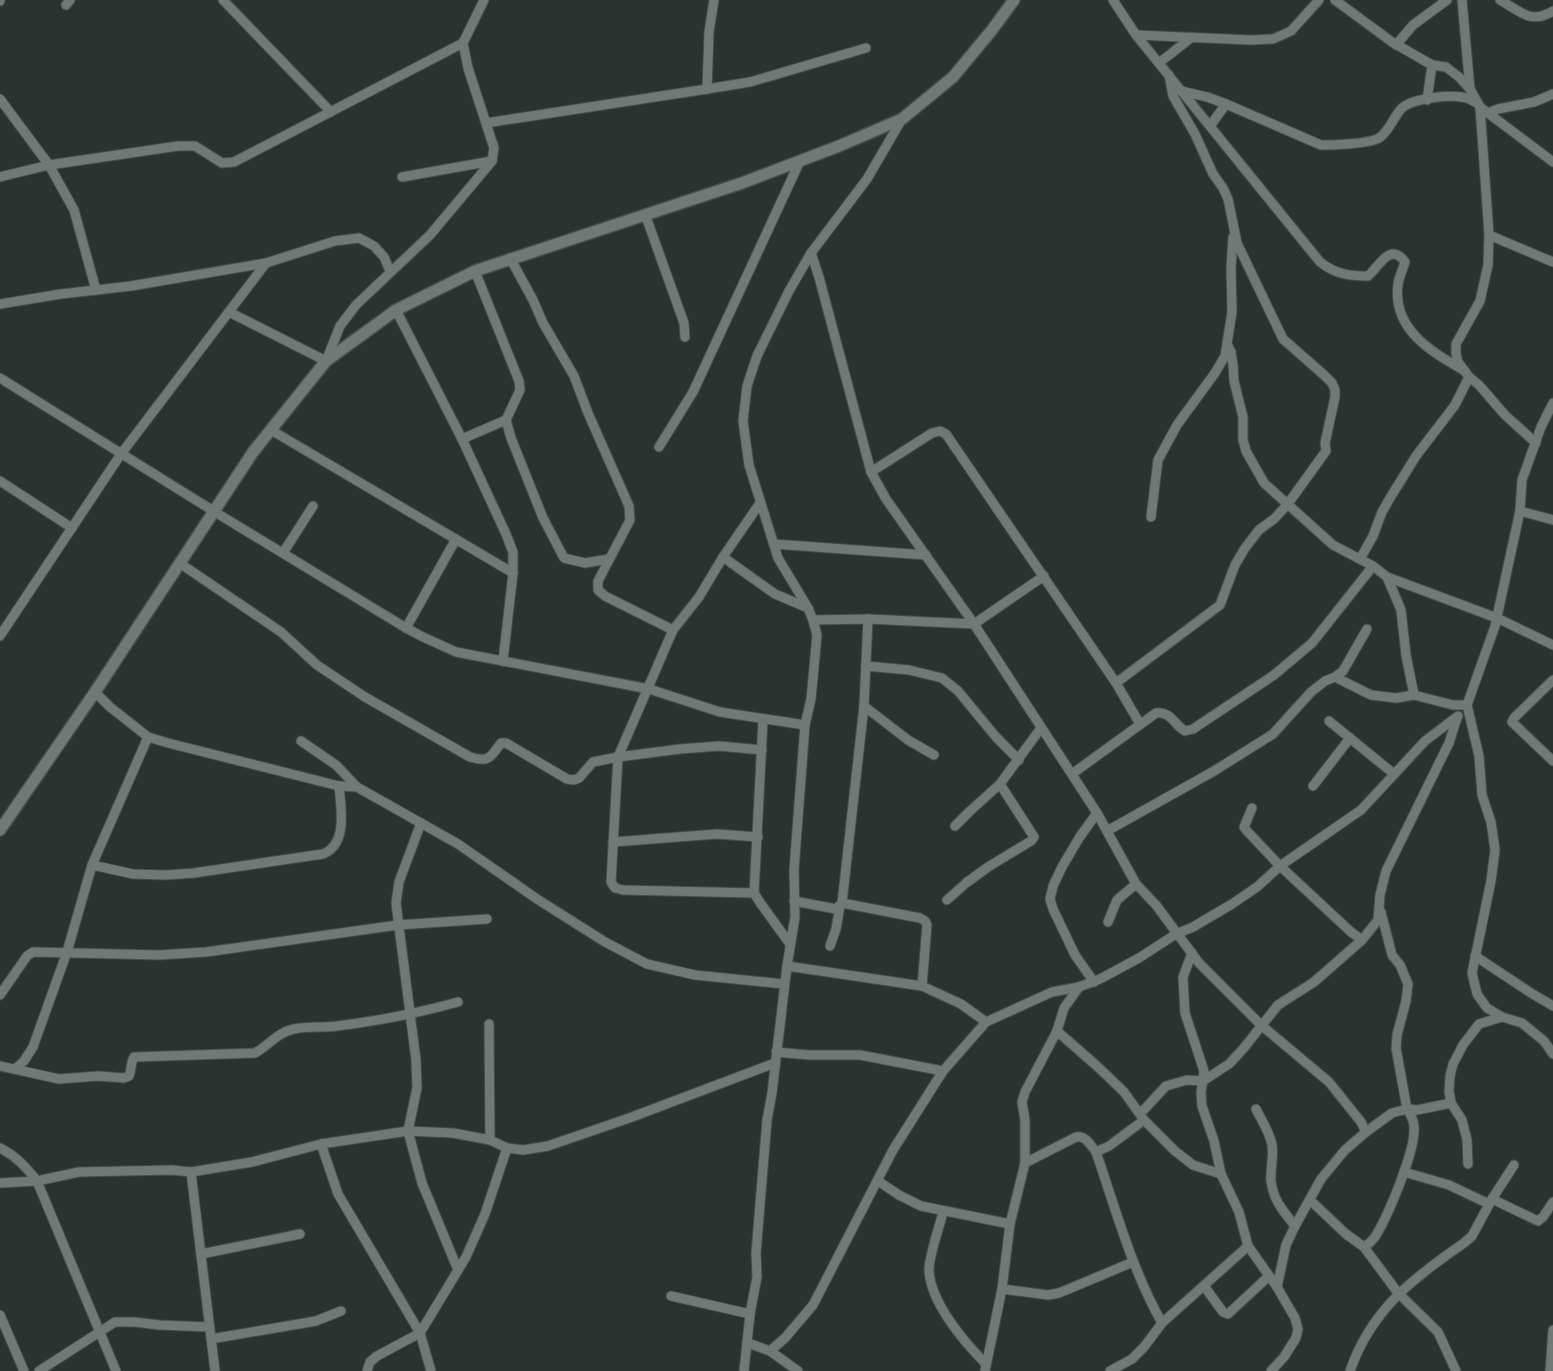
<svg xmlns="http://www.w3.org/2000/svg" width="1553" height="1371" viewBox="0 0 1553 1371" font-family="'Archivo Narrow',sans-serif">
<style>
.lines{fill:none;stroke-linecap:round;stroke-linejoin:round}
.minor-casing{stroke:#484d4b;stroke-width:11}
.tertiary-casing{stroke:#484d4b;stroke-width:14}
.minor{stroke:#717976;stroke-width:9}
.tertiary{stroke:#717976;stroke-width:11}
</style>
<rect width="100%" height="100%" fill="#2b3230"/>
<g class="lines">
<g class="minor-casing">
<g id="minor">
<path d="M223,0L331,112"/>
<path d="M1113,0L1136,35L1320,262C1335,274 1349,276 1368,276C1379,267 1390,241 1405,262C1403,269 1399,277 1398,284C1392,330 1432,352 1465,371"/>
<path d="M1335,0L1392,42L1432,65L1446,67L1459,77L1470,89L1480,107L1553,162"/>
<path d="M1462,0L1470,89"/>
<path d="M1500,0C1520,11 1531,25 1553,11"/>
<path d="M0,1V0"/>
<path d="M66,5L70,0"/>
<path d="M1136,35L1251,40L1273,39L1291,31L1319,0"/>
<path d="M1396,45L1413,25L1447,0"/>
<path d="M1159,63L1192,37"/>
<path d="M707,89L750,82L866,48"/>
<path d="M1181,91L1207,97L1226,104L1321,145C1333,145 1369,144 1379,138C1388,133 1394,116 1402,108C1413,98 1452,94 1466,98C1470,99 1473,101 1477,103"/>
<path d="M0,99L49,165L74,210L96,290"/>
<path d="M1427,100L1432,65"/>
<path d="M1480,107L1489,235L1488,265L1480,301L1456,344V354L1458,362L1469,377L1479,385L1505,415L1536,443"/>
<path d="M1488,113L1498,109L1534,102L1553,94"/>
<path d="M486,123L707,89L709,32L714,0"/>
<path d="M1210,126L1226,104"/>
<path d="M0,177L49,165L178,146H195L222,163L234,162L463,43"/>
<path d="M402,177L492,161"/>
<path d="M645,214L684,323L685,337"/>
<path d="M1489,235L1553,262"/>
<path d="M811,253L819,277L871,472L886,499L974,624L1097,813L1136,884L1156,905L1199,963L1261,1025L1329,1082L1361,1122L1366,1132"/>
<path d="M510,258L533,300L543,323L574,376L588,413L629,506L630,520L598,581V590L605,596L673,630"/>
<path d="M475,271L519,381L520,390L506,420L511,438L543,518L564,558L585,563L609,559"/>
<path d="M0,304L61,294L131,286L266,263L335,241L359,238L374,246L384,257L390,271"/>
<path d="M396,310L462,439L506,534L513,552V573L503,661"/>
<path d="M229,312L326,361L340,326L356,305L430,235L492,161L494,148L468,68L463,43L484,0"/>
<path d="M1228,346L1231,352L1233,365L1234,381L1243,417V440L1246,451L1264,483L1333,545L1373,566L1387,577L1497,618L1553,645"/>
<path d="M0,378L215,512L406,628L423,637L456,652L649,689L720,712L805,725"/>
<path d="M1553,403L1541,427L1522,480L1520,511L1495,626L1467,705L1479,756L1482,795L1491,822L1495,850L1491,881L1472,973L1477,994L1487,1008L1502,1017L1522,1023L1544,1041L1553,1054"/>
<path d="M271,430L513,573"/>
<path d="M462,439L506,420"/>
<path d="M659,447L693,392L800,161"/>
<path d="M871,472L932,433L940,431L946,434L1116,683L1140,724"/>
<path d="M0,481L72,528"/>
<path d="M1520,511L1553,520"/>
<path d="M1151,517L1158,460L1177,425L1215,373L1225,356L1232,312L1231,268L1233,237"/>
<path d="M774,544L926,555"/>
<path d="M283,553L313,506"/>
<path d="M723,557L775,594L808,608"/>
<path d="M1360,559L1373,536L1382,512L1390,498L1416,456L1455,405L1469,377"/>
<path d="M181,564L281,632L317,665L365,697L470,757C489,763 491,757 501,743H506L567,779L574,780L579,778L593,762L618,757L680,749L719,746L762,750"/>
<path d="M1387,577L1401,610L1406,655L1414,695"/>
<path d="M813,620L868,619L974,624L1044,576"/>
<path d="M406,628L456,539"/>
<path d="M0,636L121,454L266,263"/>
<path d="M866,666L909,670L942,678L958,691L996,737L1019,760"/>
<path d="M1335,677L1371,695L1396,698L1414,695L1453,705H1467"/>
<path d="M1553,680L1514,718L1512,722L1553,761"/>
<path d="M1116,683L1220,605L1235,565L1245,548L1259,530L1274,519L1287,505L1326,451L1325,443L1335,397V390L1332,383L1324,375L1283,339L1237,243L1228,199L1223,188L1213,174L1195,134L1173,96L1169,75"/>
<path d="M95,692L110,707L148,737L168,743L339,786L357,787L458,844L537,899L605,942L647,964L695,975L784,984"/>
<path d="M864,706L908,740L934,755"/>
<path d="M763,720L754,893L761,904L790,944"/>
<path d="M1329,721L1394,774"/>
<path d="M301,741L336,765L357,787"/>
<path d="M1072,774L1156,713C1171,711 1174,725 1185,731L1193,729L1274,675L1312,643L1373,566"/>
<path d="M1313,786L1350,738"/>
<path d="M1252,808L1244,827L1247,831L1280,866L1351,932L1362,940"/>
<path d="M421,823L399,882L396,903L416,1060L417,1088L408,1131L422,1183L458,1270"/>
<path d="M955,826L970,811L1000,784L1041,728"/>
<path d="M1107,831L1214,771L1273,734L1311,692L1325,681L1335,677L1343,671L1367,629"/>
<path d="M613,842L717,834L758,837"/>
<path d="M92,865L133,874L166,875L194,873L323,854C348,844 341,808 339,786"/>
<path d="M754,893L623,890L615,888L611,882L618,757L673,630L699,597L723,557L760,503"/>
<path d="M947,900L966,883L988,867L1031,841L1034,837L1000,784"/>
<path d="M794,901L836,909L842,903L864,706L868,619"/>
<path d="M842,903L920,918L925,921L927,925L922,986"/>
<path d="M1108,922L1117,900L1136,884"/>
<path d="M830,946L836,929L840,906"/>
<path d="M1192,953L1183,977L1185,1013L1204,1071L1201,1093L1202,1106L1214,1141L1221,1174L1239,1212L1248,1246L1277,1287L1295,1318L1298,1329L1296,1338L1284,1357L1271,1371"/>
<path d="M1475,956L1531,993L1553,1006"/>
<path d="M787,966L922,986L961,1004L986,1022"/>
<path d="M1094,982L1075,955L1053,909L1050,899L1053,886L1062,867L1079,838L1097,813"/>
<path d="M0,995L27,956L33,952L159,955L206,952L398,925L487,919"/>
<path d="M489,1024L490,1140"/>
<path d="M1057,1031L1098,1067L1124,1092L1144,1120L1175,1151L1193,1165L1221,1174"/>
<path d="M776,1052L809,1055H860L943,1071"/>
<path d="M0,1066L59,1079L98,1076L124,1078L129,1076C132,1069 130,1064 134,1057L255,1053C269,1045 278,1032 294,1029C308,1026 323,1028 337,1026C378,1021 418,1013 458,1002"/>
<path d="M15,1069L24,1061L33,1047L67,952L92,865L148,737"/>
<path d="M1256,1109C1262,1121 1270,1133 1272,1145C1274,1157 1270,1169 1271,1181C1273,1200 1284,1212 1295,1226"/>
<path d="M1140,1114L1166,1086L1187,1080L1203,1081L1229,1064L1243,1049L1278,1005L1314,982L1362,940L1378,920L1380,895L1386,871L1449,743L1457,718"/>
<path d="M321,1144L338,1194L420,1333L431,1371"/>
<path d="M0,1148C16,1156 26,1167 37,1181L116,1371"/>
<path d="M1096,1152L1109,1146L1144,1120"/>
<path d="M1025,1163L1076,1137C1086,1135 1091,1146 1096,1152C1116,1210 1132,1270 1162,1323"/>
<path d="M1468,1164L1467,1140L1462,1120L1451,1103L1449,1091L1450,1076L1453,1064L1463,1045L1479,1024L1502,1017"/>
<path d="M191,1172L215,1371"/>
<path d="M1404,1172L1449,1185L1489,1204"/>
<path d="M878,1181L899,1195L921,1206L1010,1224"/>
<path d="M0,1183L37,1181L79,1172L172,1170L191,1172L252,1162L321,1144L408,1131L453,1133L490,1140L507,1148L523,1150L548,1146L632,1117L775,1063"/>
<path d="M1492,1199L1514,1165"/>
<path d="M1310,1200L1346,1234L1364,1247L1398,1293L1438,1332L1456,1371"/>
<path d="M943,1212C940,1225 928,1259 929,1271C931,1303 964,1342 986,1364"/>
<path d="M1364,1247C1369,1244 1372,1241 1375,1237C1388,1216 1416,1150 1414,1127C1414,1120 1411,1115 1407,1109L1396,1048L1397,1035L1406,1001L1408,984L1400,965L1392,955L1381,912"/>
<path d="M201,1254L300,1234"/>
<path d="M1204,1286L1223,1312L1228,1314L1269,1276"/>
<path d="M1277,1287L1286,1245L1295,1226L1321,1179L1345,1150L1366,1132L1392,1113L1407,1109L1417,1110L1451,1103"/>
<path d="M1002,1289L1048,1295L1059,1293L1133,1262"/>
<path d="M671,1296L750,1314"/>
<path d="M0,1315L24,1371"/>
<path d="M211,1339L316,1321L341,1311"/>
<path d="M748,1343L770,1351L798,1371"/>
<path d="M770,1351L785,1338L813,1305L893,1150L943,1071L986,1022L1052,992L1079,987L1100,979L1139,958L1176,934L1193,927L1232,904L1257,887L1280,866L1361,810L1425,741L1458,716"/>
<path d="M39,1371L115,1322H135L159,1325L209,1327"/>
<path d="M367,1371L370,1362L377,1356L420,1333L466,1257L485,1214L507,1148"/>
<path d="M744,1371L750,1314L757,1277L756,1253L767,1120L772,1093L787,966L795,917L794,870L805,725L811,699L817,635L813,620L808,608L778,558L749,465L743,421L747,386L757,356L789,291L811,253L867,179L902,119"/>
<path d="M985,1371L1002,1289L1010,1224L1025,1163V1120L1022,1102L1025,1092L1057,1031L1064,1008L1079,987"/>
<path d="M1110,1371L1132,1359L1144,1347L1162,1323L1248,1246"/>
<path d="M1350,1371C1371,1310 1413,1278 1464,1243L1472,1236L1492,1199L1538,1221L1543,1217L1553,1202"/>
<path d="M1550,1371L1553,1330"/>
</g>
</g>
<g class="tertiary-casing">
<path id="tertiary" d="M0,830L95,692L253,452L326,361L396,310L475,271L742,183L839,146L902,119L953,77L992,30L1014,0"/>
</g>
<use href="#minor" class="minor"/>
<use href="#tertiary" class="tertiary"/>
</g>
</svg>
